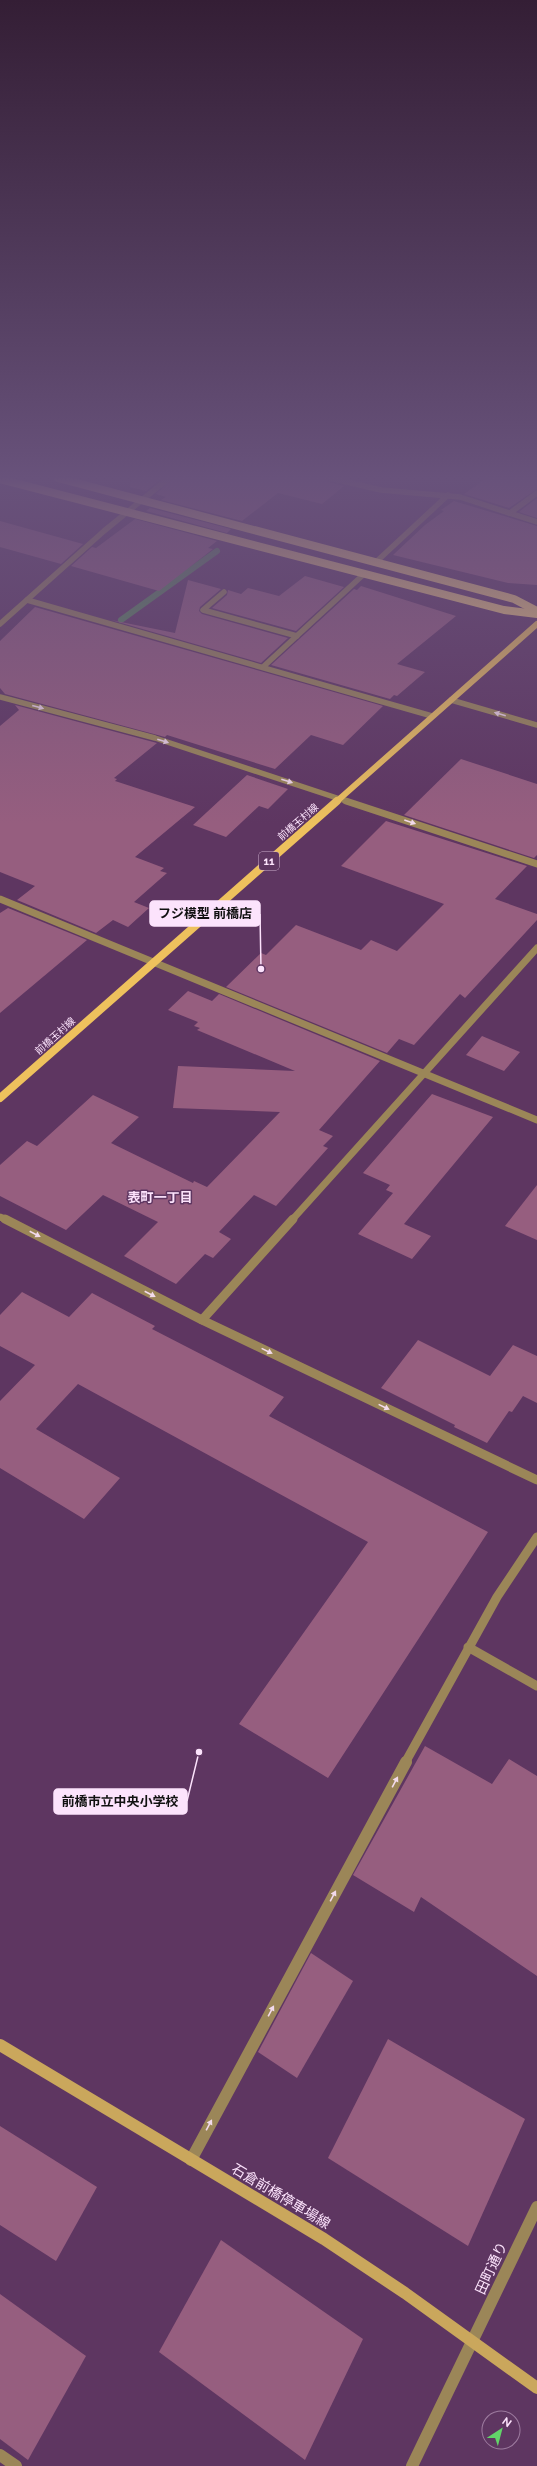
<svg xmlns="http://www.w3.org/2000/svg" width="537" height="2466" viewBox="0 0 537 2466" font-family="Raleway,'Noto Sans JP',sans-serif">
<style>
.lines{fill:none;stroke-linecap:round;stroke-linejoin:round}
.stream{stroke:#578959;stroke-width:6}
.building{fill:#965e7f}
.minor-far3{stroke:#9b8658;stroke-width:5.5}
.minor-far2{stroke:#9b8658;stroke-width:7}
.minor-far1{stroke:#9b8658;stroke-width:9}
.minor{stroke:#9b8658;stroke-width:12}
.tertiary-far1{stroke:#9b8658;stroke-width:5.5}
.tertiary{stroke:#9b8658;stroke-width:12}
.secondary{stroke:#caa75c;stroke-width:12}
.primary-far1{stroke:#eec15d;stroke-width:6}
.primary{stroke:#eec15d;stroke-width:8}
.trunk{stroke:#f5ce7c;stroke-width:8}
.oneway{fill:#f2daec}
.labels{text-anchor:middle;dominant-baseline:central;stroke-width:3;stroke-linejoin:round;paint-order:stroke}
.far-street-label{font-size:10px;fill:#fce3fc;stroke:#5e3661}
.shield{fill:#5e3661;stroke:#cdafce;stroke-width:1}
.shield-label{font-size:11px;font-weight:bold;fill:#fce3fc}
.neighbourhood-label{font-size:13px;font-weight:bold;fill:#fce3fc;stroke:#5e3661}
.near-street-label{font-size:14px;fill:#fce3fc;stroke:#5e3661}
.leader{fill:none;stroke:#fce3fc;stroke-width:1.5}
.callout-dot{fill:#fce3fc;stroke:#5e3661;stroke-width:1.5}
.callout{fill:#fce3fc;stroke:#fce3fc;stroke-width:1.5}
.callout-label{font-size:13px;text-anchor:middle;font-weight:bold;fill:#111}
</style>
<rect width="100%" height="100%" fill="#5e3661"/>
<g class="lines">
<path class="stream" d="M121,620L217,551"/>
</g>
<g class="building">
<path d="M131,478H162L146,491L130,487Z"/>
<path d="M173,478H326L329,482L344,486L322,504L278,493L242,521L161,500L166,497L156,494Z"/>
<path d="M487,478H537V489L509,508L464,494Z"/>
<path d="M537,498V518L519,512Z"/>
<path d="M454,501L537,526V585L508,583L393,555L425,525L444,511L441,510Z"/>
<path d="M150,508L231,529L227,533L146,511Z"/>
<path d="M135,519L217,541L208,548L213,549L159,591L71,566L92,547L96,548Z"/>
<path d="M0,521L83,544L61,564L0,547Z"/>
<path d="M305,576L344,587L296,631L212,608L227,595L228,590L241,594L248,588L279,596Z"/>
<path d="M188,580L221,589L200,607L199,611L202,614L288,638L261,663L111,620L175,633Z"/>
<path d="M361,586L456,616L397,664L425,672L397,696L394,695L390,699L271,665L354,589L357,590Z"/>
<path d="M35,607L383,706L343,745L311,735L275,769L167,735L165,737L5,694L0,688V641Z"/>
<path d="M15,705L157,743L114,778L117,779L115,781L195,807L135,857L164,868L160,871L167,873L134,902L149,908L128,927L113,920L96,933L17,900L35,886L0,872V726L19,710Z"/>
<path d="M461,759L537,784V855L534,858L404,815Z"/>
<path d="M247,775L288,789L268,809L259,806L226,837L193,825Z"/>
<path d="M386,821L527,866L495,899L537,914V920L465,998L460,994L414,1045L399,1039L387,1053L226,987L261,953L266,955L296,925L361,950L371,940L397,951L444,904L341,866Z"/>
<path d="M8,908L87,940L0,1013V913Z"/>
<path d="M188,991L212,1001L219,994L380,1061L319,1130L333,1136L323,1146L328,1148L276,1206L254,1195L219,1232L231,1239L213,1258L205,1254L176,1284L124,1256L158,1222L103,1195L66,1230L0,1196V1165L27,1141L37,1146L93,1095L139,1117L111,1143L193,1183L194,1181L207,1187L280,1112L173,1108L178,1066L295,1071L197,1030L200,1028L194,1026L198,1022L168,1010Z"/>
<path d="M482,1036L520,1052L504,1071L466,1055Z"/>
<path d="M432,1094L493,1117L404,1224L431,1236L412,1259L358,1234L393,1193L386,1190L390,1185L363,1173Z"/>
<path d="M537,1185V1240L505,1226Z"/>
<path d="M22,1292L69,1317L92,1293L155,1326L152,1329L284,1397L269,1416L488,1532L328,1778L239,1724L368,1542L78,1384L36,1429L120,1478L84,1519L0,1468V1401L35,1365L0,1346V1315Z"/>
<path d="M418,1340L490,1376L513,1345L537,1356V1403L523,1396L512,1412L509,1411L487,1443L454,1427L455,1425L381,1388Z"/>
<path d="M425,1746L492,1784L509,1759L537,1776V1976L421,1897L414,1912L353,1875Z"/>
<path d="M311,1953L353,1981L297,2078L258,2052Z"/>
<path d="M388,2039L525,2119L468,2246L328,2158Z"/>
<path d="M0,2126L97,2187L56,2261L0,2225Z"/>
<path d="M221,2240L363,2339L305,2460L159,2352Z"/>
<path d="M0,2294L86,2356L28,2460L0,2439Z"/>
</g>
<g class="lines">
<g class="minor-far3">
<path d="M330,478L381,490L460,497L537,522"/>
<path d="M510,513L537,493"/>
<path d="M376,562L448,495"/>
<path d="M224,592L203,610L297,636"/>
<path d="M27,600L432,716"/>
<path d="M263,667L364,574"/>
<path d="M0,697L155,738L349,802"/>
<path d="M451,700L537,725"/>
</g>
<g class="minor-far2">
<path d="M346,801L537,864"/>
<path d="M0,899L537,1120"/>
<path d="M0,1217L7,1220"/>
<path d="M292,1220L537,948"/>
</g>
<g class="minor-far1">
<path d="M5,1219L202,1320L537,1480"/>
<path d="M202,1320L293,1219"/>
<path d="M468,1647L537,1686"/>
<path d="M405,1763L497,1597L537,1537"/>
</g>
<g class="minor">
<path d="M191,2160L406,1762"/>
<path d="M0,2455L16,2466"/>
</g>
<path class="tertiary-far1" d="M0,624L104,531L169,478"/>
<path class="tertiary" d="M412,2466L537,2207"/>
<path class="secondary" d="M0,2045L324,2239L405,2293L537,2388"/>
<path class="primary-far1" d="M336,802L537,624"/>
<path class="primary" d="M0,1098L337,801"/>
<g class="trunk">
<path d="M58,478L514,599L537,611"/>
<path d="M0,479L504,610L537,614"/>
</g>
</g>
<defs><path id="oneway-solid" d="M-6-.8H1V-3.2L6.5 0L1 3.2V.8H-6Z"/></defs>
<g class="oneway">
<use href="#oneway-solid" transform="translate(38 707) rotate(15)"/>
<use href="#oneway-solid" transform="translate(500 714) rotate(-164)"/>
<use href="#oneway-solid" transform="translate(163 741) rotate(18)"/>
<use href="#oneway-solid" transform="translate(287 781) rotate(18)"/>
<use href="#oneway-solid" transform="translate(410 822) rotate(19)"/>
<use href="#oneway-solid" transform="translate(35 1234) rotate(27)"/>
<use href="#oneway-solid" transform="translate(150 1294) rotate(27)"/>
<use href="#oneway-solid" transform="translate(267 1351) rotate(26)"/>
<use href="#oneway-solid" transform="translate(384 1407) rotate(26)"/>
<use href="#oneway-solid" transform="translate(395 1782) rotate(-62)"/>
<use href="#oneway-solid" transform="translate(333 1896) rotate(-62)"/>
<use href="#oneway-solid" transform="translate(271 2011) rotate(-62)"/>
<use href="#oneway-solid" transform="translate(209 2125) rotate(-62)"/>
</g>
<linearGradient id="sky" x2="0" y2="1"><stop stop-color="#341e35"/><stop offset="0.58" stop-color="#68527b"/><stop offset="1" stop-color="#68527b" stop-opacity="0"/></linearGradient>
<rect width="537" height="824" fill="url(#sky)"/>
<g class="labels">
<g class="far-street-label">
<text transform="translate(298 822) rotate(-41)">前橋玉村線</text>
<text transform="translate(55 1036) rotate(-42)">前橋玉村線</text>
</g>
<rect class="shield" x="259" y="852" width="20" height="18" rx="3"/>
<g class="shield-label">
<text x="269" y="861">11</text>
</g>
<g class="neighbourhood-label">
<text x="160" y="1197">表町一丁目</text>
</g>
<g class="near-street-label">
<text transform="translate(281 2196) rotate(31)">石倉前橋停車場線</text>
<text transform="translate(491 2268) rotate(-65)">田町通り</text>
</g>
</g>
<path class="leader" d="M261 969L260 914M199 1752L187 1801"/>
<g class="callout-dot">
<circle cx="261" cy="969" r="4"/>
<circle cx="199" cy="1752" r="4"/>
</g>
<g class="callout">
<rect x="150" y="901" width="110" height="25" rx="4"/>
<rect x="54" y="1789" width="133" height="25" rx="4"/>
</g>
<g class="callout-label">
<text x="205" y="918">フジ模型 前橋店</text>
<text x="120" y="1806">前橋市立中央小学校</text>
</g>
<g transform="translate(501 2430) rotate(36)"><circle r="19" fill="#5e3661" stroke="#9d7b9f"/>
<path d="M0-3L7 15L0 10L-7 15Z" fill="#62d469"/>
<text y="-6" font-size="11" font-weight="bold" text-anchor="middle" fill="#fce3fc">N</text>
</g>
</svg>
